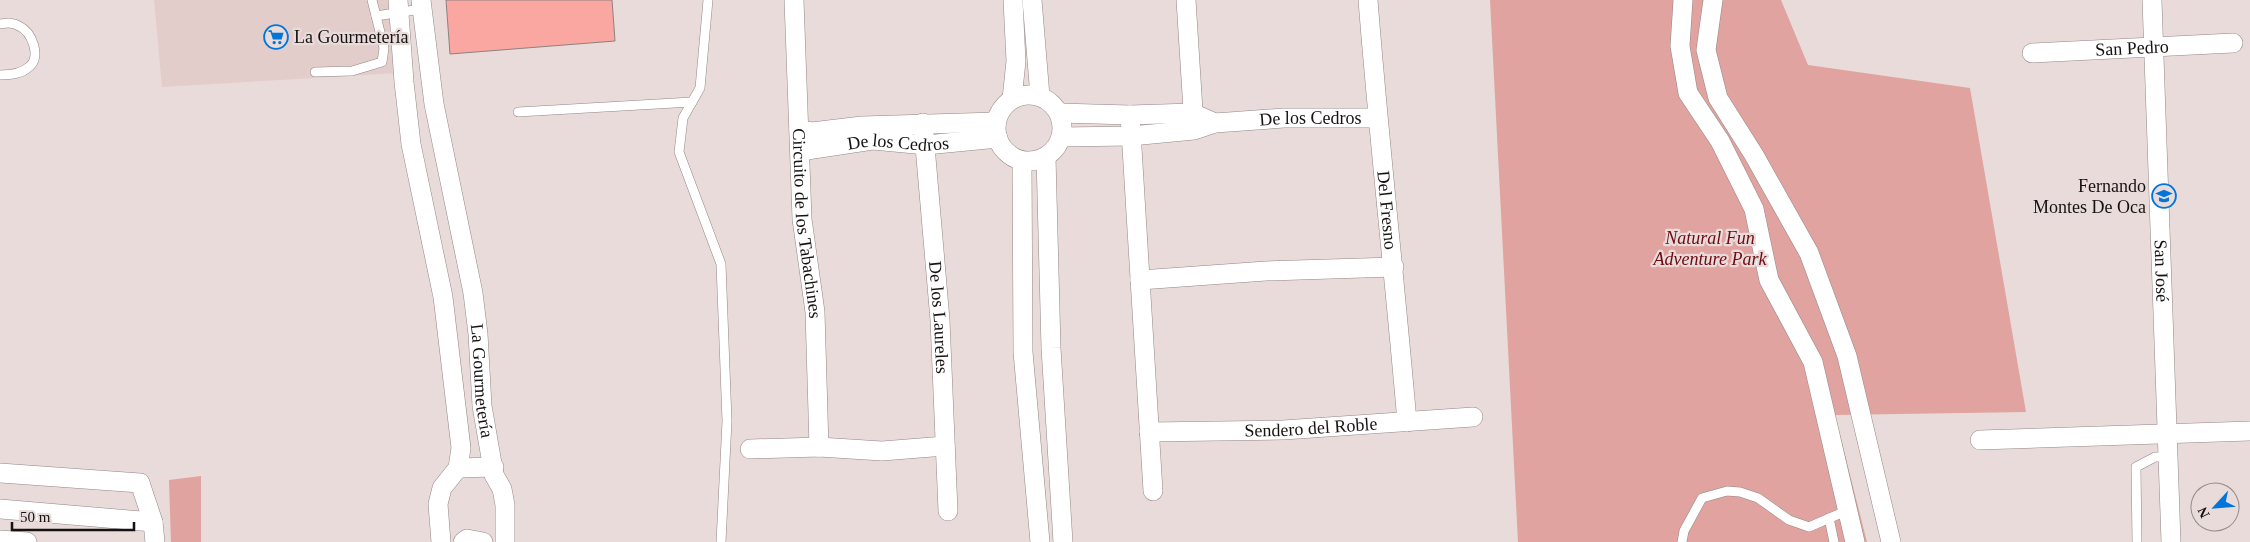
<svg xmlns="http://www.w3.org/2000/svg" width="2250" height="542" viewBox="0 0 2250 542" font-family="'Times New Roman',serif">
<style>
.built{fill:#e3cdcb}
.green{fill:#e0a39f}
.building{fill:#fba7a1;stroke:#8d8180}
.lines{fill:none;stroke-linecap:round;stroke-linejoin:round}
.service-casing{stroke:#938786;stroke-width:10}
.minor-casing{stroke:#938786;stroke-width:20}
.service{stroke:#fff;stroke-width:9}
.minor{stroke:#fff;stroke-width:19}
.labels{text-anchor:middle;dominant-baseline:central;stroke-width:4.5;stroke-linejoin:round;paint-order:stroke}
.poi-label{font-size:18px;fill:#171212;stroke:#e8dbd9;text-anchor:start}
.street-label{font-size:18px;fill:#171212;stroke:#e8dbd9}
.park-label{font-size:18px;font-style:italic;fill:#6e0a14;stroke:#e8dbd9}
</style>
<rect width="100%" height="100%" fill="#e8dbd9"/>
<path class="built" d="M154,0H389L399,73L162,87Z"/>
<g class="green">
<path d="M1490,0H1705L1704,6L1722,0H1781L1808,65L1970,88L2026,412L1835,415L1867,542H1518Z"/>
<path d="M201,476V542H171L169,480Z"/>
</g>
<path class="building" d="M446,0H612L615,41L450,54Z"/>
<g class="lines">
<g class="service-casing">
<g id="service">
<path d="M708,0L700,88L683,118L679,152L721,264L727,421L721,542"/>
<path d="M376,16L421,9"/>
<path d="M0,24C7,23 13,22 19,26C32,32 41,56 30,66C22,74 11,75 0,75"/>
<path d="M315,72L352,71L382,62L384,48L372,0"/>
<path d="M518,112L692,102"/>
<path d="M1829,518L1834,542"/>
<path d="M1682,542L1684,531L1702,498L1727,491L1740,492L1758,498L1789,520L1809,527L1848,510"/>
<path d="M2137,542L2136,467L2155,457H2168"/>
</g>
</g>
<g class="minor-casing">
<g id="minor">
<path d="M398,0L404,82L411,144L443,297L461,448L458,468L442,488L438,504L441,542"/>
<path id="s1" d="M421,0L434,104L473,293L478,334L482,406L494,475L502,489L505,505V542"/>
<path id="s2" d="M794,0L802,219L815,312L819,447"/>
<path d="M1032,0L1040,96"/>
<path d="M1186,0L1194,126"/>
<path id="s3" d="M1368,0C1379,141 1395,281 1407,422"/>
<path d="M1683,0L1680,46L1688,93L1720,141L1754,209L1769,280L1813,362L1855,542"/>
<path d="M1713,0L1706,50L1718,98L1754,155L1809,253L1847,356L1891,542"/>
<path id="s4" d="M2152,0L2171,542"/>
<path id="s5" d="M2032,53L2233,43"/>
<circle cx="1029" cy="128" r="33"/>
<path d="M1012,99L1016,61L1013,0"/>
<path d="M1059,113L1130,115L1192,113L1215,123"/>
<path d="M1130,115L1153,491"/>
<path id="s6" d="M923,123L940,320L948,511"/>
<path d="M799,130L812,132L862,126L996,122"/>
<path id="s7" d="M1061,137L1131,136L1194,130L1215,123L1284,118H1377"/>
<path id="s8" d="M800,151L873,140L926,145L998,138"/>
<path d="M1046,157L1051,348L1063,542"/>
<path d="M1022,161L1023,352L1040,542"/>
<path d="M1140,280L1266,271L1394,267"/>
<path id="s9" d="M1149,432L1283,430L1473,417"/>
<path d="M1980,440L2250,431"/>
<path d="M750,449L819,447L882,451L945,446"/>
<path d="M458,468L494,467"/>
<path d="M0,473L140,483L153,522L155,542"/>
<path d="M0,509L153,522"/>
<path d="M0,540L27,542"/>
<path d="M463,542L467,539L483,542"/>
</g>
</g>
<use href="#service" class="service"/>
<use href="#minor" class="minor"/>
</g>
<defs>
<g id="supermarket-ring" transform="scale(1.25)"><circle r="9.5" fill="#e8dbd9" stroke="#0076dd" stroke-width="1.5"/><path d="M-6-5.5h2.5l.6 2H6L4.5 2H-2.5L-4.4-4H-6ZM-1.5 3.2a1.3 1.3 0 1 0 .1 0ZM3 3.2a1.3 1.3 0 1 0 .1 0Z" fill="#0076dd"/></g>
<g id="school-ring" transform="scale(1.25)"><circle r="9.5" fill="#e8dbd9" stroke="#0076dd" stroke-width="1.5"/><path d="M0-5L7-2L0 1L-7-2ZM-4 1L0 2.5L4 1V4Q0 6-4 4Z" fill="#0076dd"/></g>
</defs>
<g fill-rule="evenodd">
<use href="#supermarket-ring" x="276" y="37"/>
<use href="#school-ring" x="2164" y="196"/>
</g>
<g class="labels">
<g class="poi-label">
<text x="294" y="37">La Gourmetería</text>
<text x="2146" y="186" text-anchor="end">Fernando<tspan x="2146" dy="21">Montes De Oca</tspan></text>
</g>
<g class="street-label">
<text stroke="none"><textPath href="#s5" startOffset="100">San Pedro</textPath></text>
<text stroke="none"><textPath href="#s7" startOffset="251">De los Cedros</textPath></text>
<text stroke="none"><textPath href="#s8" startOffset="99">De los Cedros</textPath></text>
<text stroke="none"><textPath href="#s3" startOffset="211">Del Fresno</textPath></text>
<text stroke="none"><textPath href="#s2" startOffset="224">Circuito de los Tabachines</textPath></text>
<text stroke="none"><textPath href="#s4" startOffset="271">San José</textPath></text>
<text stroke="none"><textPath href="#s6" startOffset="195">De los Laureles</textPath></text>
<text stroke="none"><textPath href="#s1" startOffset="386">La Gourmetería</textPath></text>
<text stroke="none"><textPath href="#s9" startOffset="162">Sendero del Roble</textPath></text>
</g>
<g class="park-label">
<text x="1710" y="238">Natural Fun<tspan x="1710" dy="21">Adventure Park</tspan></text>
</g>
</g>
<g transform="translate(2215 507) rotate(244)"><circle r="24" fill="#e8dbd9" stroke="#948b89"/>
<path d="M0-4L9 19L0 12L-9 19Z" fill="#0076dd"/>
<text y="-8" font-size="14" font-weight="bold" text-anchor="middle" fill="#171212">N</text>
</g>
<path d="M12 522v8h122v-8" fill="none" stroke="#171212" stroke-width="2.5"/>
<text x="20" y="522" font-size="15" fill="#171212" stroke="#e8dbd9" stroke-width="4" paint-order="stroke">50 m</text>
</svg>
